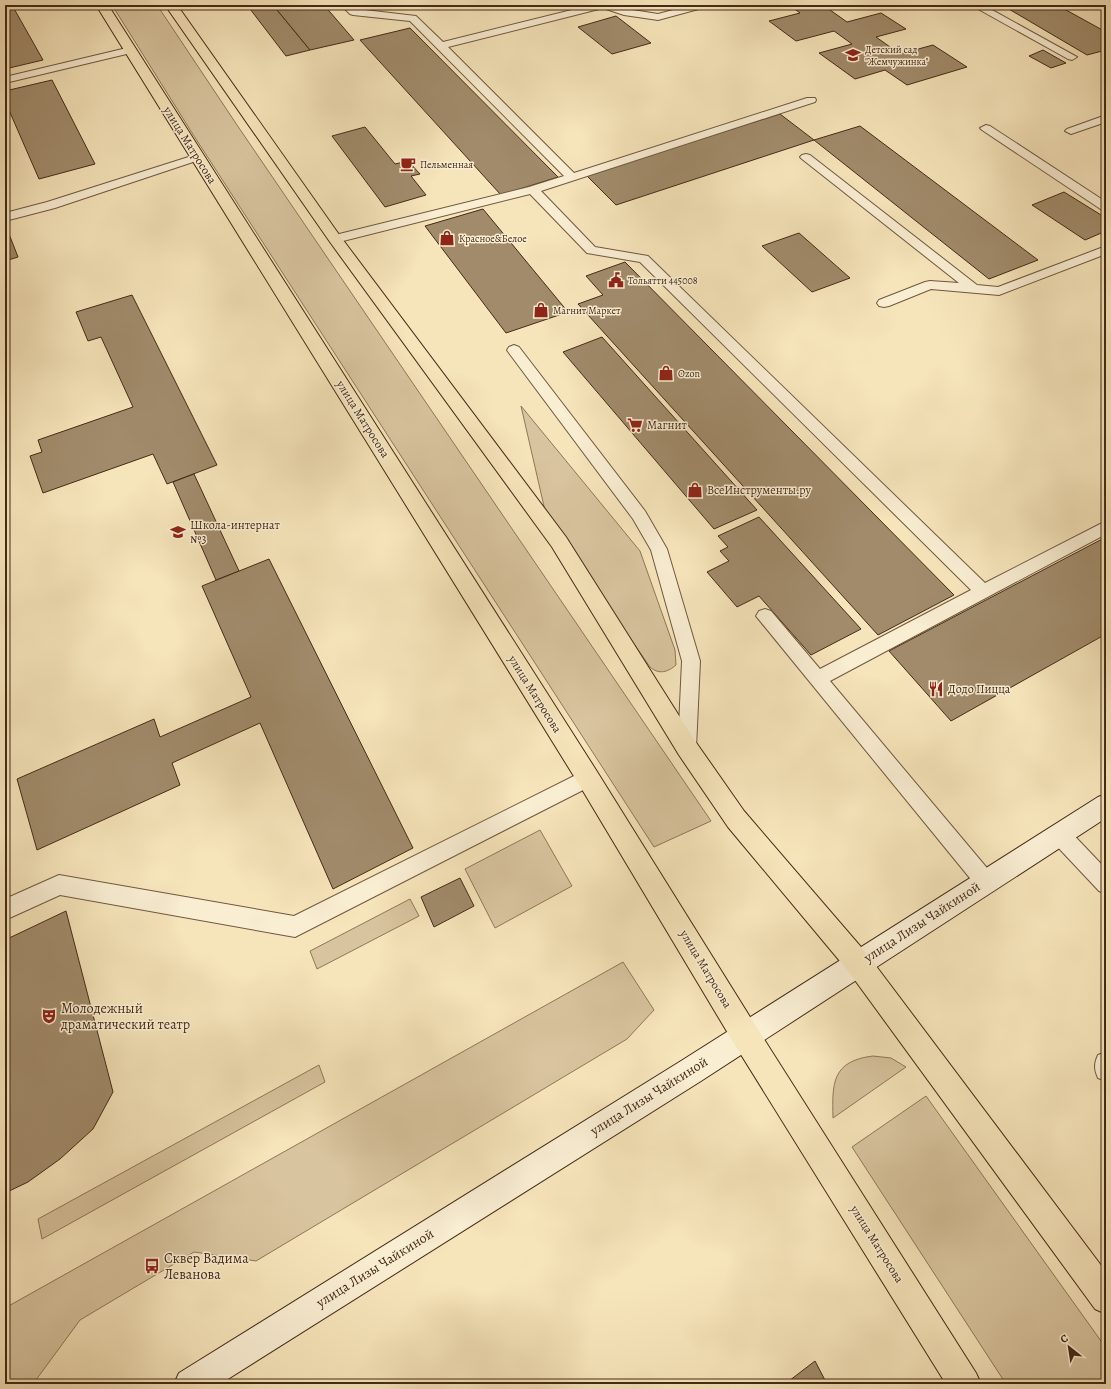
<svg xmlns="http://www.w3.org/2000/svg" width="1111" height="1389" viewBox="0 0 1111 1389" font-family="Alegreya,serif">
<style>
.green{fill:#d8c49e;stroke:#8e775a}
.building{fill:#a18b6b;stroke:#442a16}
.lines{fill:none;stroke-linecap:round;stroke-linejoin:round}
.lane-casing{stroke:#70583f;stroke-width:2}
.secondary-casing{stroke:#442a16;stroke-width:2}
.primary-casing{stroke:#442a16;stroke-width:2}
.lane{fill:#f9edd2;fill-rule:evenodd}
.secondary{fill:#f9edd2;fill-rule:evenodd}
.primary{fill:#f6e4ba;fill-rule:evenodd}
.labels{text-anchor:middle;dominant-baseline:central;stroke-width:3;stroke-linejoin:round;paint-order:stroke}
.far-poi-label{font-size:10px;fill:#442a16;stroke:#f9edd2;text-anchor:start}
.street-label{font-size:12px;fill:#442a16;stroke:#f9edd2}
.poi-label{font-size:12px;fill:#442a16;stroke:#f9edd2;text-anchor:start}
.near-street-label{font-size:14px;fill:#442a16;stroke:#f9edd2}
.near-poi-label{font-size:14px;fill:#442a16;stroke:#f9edd2;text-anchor:start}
</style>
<rect width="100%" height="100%" fill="#f6e4ba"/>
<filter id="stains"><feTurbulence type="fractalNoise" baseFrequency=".005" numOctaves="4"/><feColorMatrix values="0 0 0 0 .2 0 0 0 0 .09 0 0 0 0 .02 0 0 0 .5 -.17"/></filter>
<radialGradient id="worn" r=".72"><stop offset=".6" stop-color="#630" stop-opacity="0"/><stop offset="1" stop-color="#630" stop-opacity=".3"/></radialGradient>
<g class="green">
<path d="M112,5H157L237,125L711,821L654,847L194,136Z"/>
<path d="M521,406L640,551L675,650L676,665C668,672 659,675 650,667L555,530L546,515Z"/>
<path d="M540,830L572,886L495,928L465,869Z"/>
<path d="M410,899L419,916L317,969L310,951Z"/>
<path d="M623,962L654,1010L627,1039L256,1261L194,1252L80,1320L33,1384H5V1308Z"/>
<path d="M873,1056L891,1058L906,1067L833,1118C832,1083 832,1061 873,1056Z"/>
<path d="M319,1065L325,1082L42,1239L38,1219Z"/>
<path d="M926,1096L1106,1348V1384H1006L852,1147Z"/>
</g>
<g class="building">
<path d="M5,5H12L43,60L5,69Z"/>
<path d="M247,5H273L310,50L286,56Z"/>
<path d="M273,5H324L354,40L310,50Z"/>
<path d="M655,5H674L660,9Z"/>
<path d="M789,5H823L847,22L881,13L906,29L876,37L900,54L933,45L967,67L907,85L885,70L855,79L819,53L852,44L834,31L796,41L769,21L800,13Z"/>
<path d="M1002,5H1057L1106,32V50L1087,55Z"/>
<path d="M616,16L651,43L612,54L578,27Z"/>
<path d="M410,28L558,177L501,195L360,40Z"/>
<path d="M1043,50L1066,63L1051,68L1029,56Z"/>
<path d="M52,80L95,164L39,179L5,101V91Z"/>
<path d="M780,114L814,140L616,205L586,175Z"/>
<path d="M860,126L1038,260L989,279L814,140Z"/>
<path d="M365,127L395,164L408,161L420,174L411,176L426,195L385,207L332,136Z"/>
<path d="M1064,192L1106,218V231L1085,240L1032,205Z"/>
<path d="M483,209L568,312L506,333L425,226Z"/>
<path d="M799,233L850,278L812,292L762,246Z"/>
<path d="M9,234L18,257L5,261V235Z"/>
<path d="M625,262L954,595L878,635L578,304L603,295L586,276Z"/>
<path d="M132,295L217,465L167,484L153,454L43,493L30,456L42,452L38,440L133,407L101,337L88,341L76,312Z"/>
<path d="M602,337L757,510L714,529L563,352Z"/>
<path d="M194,474L239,571L216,580L173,482Z"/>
<path d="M759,517L861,629L811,655L759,596L737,607L707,572L729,561L720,551L728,547L718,536Z"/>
<path d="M1106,537V634L951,721L889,651Z"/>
<path d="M269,559L413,848L333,889L260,723L172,763L180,785L37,850L17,779L154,719L160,737L251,697L202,586Z"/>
<path d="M460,878L474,906L434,927L421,897Z"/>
<path d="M66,911L113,1092L93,1129L60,1159L28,1182L5,1193V940Z"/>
<path d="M815,1361L827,1384H785Z"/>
</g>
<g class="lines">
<g class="lane-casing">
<g id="lane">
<path d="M341,5H351L356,9L416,16L443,42L592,5H613L626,9L658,14L692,5H708L706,7L658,20L624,15L603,8L448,47L574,173L807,98H815L816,100L815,102L541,191L595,247L648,256L985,583L1106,521V534L830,681L992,874L995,881L992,888L985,891L978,888L756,616L759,611L765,609L771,611L820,669L971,590L640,262L587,253L530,194L335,243L331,242L329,239L331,236L529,187L564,176L410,21L353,15L350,14Z"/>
<path d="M971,5H983L1077,57L1072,60L1068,59Z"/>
<path d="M131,47L135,48L136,50L135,52L5,83V77Z"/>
<path d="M1106,115V122L1071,134L1065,131L1067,129Z"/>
<path d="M986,125L990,126L1106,202V211L1102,210L982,130L980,128Z"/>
<path d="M198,154L202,155L204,157L202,159L55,208L5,221V213L47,202Z"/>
<path d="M806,154L810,155L977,285L998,287L1106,246V254L999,295L931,289L889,306L884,307L879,306L877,303L879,300L925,282L930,281L959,283L802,159L800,157L802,155Z"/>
<path d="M514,345L519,347L645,511L667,549L700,661L696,748L694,754L687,756L680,754L678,748L682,661L651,550L633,519L509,353L507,350L509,347Z"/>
<path d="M588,769L595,772L598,778L595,784L295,937L60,895L5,920V899L59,875L294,916Z"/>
<path d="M1059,825L1066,827L1106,869V894L1099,891L1052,841L1049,834L1052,827Z"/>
<path d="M1106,1052V1081L1098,1078C1094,1069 1094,1064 1098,1055Z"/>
</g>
</g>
<g class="secondary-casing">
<path id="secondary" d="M1106,794V818L701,1081L220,1384H174L179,1373L681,1061L1098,797Z"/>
</g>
<g class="primary-casing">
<g id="primary">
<path d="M96,5H108L596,770L755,1025L976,1373L981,1384H946L735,1045L580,786Z"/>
<path d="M165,5H177L340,236L566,537L695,741L744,811L867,954L1106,1272V1314L1095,1309L849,972L728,827L679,755L552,547L330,242Z"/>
</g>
</g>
<use href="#lane" class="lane"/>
<use href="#secondary" class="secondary"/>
<use href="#primary" class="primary"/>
</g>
<defs>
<g id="school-bare" transform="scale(1.2)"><path d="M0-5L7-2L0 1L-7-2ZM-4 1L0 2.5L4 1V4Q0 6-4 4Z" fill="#8f2418" stroke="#f9edd2" stroke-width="2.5" paint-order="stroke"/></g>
<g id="cafe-bare" transform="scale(1.2)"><path d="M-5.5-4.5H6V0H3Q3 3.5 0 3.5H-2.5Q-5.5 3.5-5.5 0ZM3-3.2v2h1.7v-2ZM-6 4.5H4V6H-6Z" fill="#8f2418" stroke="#f9edd2" stroke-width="2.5" paint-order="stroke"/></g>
<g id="shop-bare" transform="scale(1.2)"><path d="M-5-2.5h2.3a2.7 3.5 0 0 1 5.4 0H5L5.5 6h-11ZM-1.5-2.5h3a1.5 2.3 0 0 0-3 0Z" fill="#8f2418" stroke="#f9edd2" stroke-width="2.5" paint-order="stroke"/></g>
<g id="civic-bare" transform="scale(1.2)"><path d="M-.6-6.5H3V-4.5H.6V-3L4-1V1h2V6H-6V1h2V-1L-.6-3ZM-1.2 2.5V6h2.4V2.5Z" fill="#8f2418" stroke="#f9edd2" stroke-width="2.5" paint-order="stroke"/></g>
<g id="supermarket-bare" transform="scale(1.2)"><path d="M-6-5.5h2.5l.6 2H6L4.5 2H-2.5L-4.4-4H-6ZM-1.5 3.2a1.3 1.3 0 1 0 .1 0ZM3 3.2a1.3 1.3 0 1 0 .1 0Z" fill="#8f2418" stroke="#f9edd2" stroke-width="2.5" paint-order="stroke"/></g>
<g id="restaurant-bare" transform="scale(1.2)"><path d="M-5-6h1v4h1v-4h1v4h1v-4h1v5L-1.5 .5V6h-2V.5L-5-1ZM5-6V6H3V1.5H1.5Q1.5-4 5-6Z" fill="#8f2418" stroke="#f9edd2" stroke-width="2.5" paint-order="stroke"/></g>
<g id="theatre-bare" transform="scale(1.2)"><path d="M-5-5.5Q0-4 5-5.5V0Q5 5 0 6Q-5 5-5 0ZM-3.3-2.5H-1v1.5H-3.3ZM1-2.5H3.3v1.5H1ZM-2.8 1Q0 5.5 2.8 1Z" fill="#8f2418" stroke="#f9edd2" stroke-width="2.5" paint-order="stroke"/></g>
<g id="bus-bare" transform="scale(1.2)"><path d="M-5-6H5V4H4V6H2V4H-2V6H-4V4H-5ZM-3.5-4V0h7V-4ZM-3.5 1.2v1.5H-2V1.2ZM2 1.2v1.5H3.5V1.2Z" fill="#8f2418" stroke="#f9edd2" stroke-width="2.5" paint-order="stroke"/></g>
</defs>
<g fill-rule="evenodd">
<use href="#school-bare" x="853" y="55"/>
<use href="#cafe-bare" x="408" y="164"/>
<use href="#shop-bare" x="447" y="238"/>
<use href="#civic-bare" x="616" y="280"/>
<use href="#shop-bare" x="541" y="310"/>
<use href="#shop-bare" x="666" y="373"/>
<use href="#supermarket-bare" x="635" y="425"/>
<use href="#shop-bare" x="695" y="490"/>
<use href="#school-bare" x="178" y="532"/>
<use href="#restaurant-bare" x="936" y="689"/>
<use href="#theatre-bare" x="49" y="1016"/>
<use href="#bus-bare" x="152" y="1266"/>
</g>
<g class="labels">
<g class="far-poi-label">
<text x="865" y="49">Детский сад<tspan x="865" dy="12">"Жемчужинка"</tspan></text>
<text x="420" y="164">Пельменная</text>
<text x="459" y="238">Красное&amp;Белое</text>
<text x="628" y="280">Тольятти 445008</text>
<text x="553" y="310">Магнит Маркет</text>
<text x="678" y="373">Ozon</text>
</g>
<g class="street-label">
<text transform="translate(190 145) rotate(58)">улица Матросова</text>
<text transform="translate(363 419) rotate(58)">улица Матросова</text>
<text transform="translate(535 694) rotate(58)">улица Матросова</text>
<text transform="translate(706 969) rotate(59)">улица Матросова</text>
<text transform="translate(877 1244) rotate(58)">улица Матросова</text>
</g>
<g class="poi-label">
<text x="647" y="425">Магнит</text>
<text x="707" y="490">ВсеИнструменты.ру</text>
<text x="190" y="525">Школа-интернат<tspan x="190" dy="14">№3</tspan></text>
<text x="948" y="689">Додо Пицца</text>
</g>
<g class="near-street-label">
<text transform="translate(922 922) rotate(-33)">улица Лизы Чайкиной</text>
<text transform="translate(649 1096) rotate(-32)">улица Лизы Чайкиной</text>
<text transform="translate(375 1268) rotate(-32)">улица Лизы Чайкиной</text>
</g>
<g class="near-poi-label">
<text x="61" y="1008">Молодежный<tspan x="61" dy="16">драматический театр</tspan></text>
<text x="164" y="1258">Сквер Вадима<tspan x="164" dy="16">Леванова</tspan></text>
</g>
</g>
<rect width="1111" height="1389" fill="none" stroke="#f6e4ba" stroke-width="20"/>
<rect x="6" y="6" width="1099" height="1377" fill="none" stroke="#442a16" stroke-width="2"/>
<rect x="10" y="10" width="1091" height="1369" fill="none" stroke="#442a16"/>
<g transform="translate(1069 1347) rotate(330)" stroke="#f9edd2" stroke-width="3" paint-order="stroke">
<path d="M0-3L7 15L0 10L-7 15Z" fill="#442a16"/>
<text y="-6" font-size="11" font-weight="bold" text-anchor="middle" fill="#442a16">С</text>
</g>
<rect width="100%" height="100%" filter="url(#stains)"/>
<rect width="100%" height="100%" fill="url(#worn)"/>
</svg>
